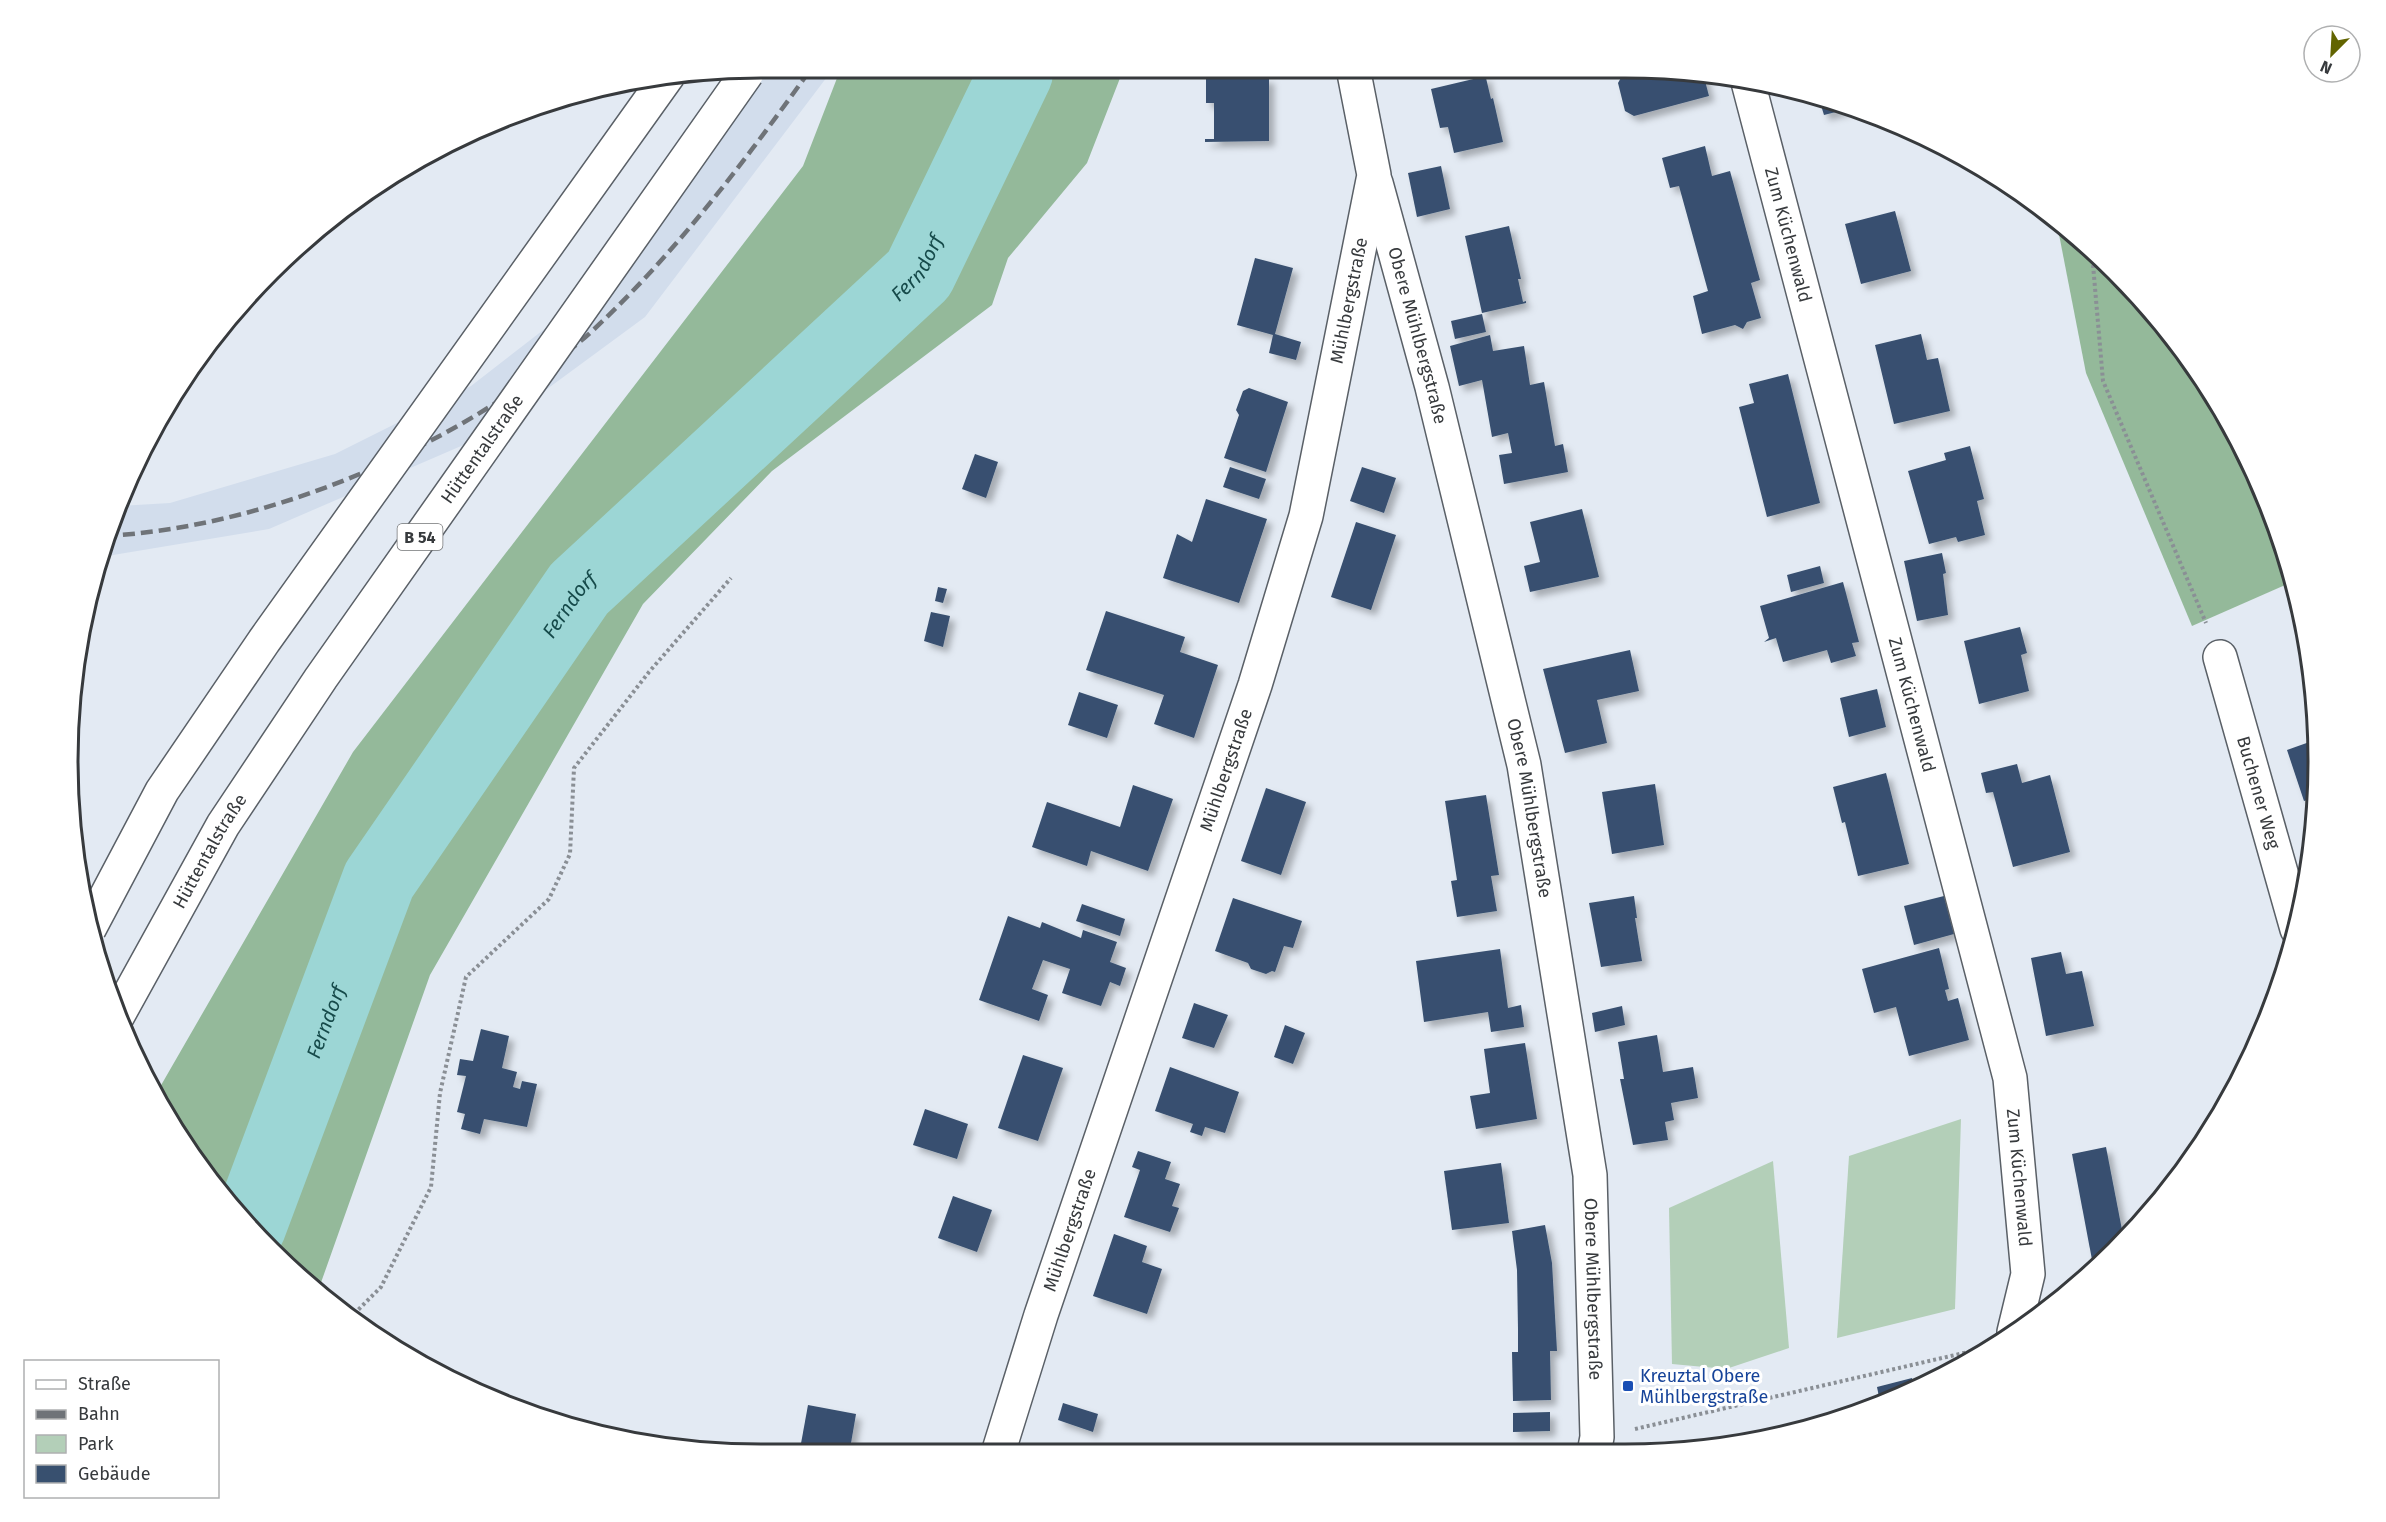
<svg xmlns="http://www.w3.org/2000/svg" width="2386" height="1522" viewBox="0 0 2386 1522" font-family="'Fira Sans',sans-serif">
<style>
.built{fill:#d2ddec}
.green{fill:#b3cfb8}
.forest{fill:#94b99a}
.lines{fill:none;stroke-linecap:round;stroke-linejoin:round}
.river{stroke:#9cd6d5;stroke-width:74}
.building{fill:#38506f;filter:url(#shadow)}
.minor-casing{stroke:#5a6067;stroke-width:36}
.path{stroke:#8a8f95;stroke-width:4;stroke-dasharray:3 3;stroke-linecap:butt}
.minor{stroke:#fff;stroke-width:33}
.rail{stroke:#6f7378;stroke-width:4.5;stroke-dasharray:12 6;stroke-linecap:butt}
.trunk-bridge-casing{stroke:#5a6067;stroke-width:36;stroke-linecap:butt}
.trunk-bridge{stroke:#fff;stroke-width:33}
.transit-dot{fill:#1a4fb4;stroke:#fff;stroke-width:2}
.labels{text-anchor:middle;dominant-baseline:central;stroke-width:6;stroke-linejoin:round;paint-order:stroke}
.shield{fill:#fff;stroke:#737577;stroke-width:1.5}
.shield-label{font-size:16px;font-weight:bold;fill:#373a3d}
.street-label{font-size:18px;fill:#373a3d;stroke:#fff}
.transit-label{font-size:18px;fill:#164399;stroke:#fff;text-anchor:start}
.water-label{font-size:20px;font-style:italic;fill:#164a4a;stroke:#fff}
.rim{fill:none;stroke:#373a3d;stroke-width:3}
</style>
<defs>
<filter id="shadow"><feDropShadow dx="5.5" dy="5.5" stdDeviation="3" flood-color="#0004"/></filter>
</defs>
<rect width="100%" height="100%" fill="#e3eaf3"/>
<path class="built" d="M765,73H830L645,317L482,437L269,529L101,557L104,538L119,506L170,503L335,454L471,386L617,273Z"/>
<g class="green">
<path d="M1961,1119L1955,1309L1837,1338L1849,1156Z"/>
<path d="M1773,1161L1789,1348L1726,1369L1672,1364L1669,1208Z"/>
</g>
<g class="forest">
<path d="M839,73H1122L1087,163L1008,258L992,305L772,471L643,604L430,975L318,1291L240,1219L184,1146L156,1094L353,752L803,166Z"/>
<path d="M2056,219L2147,304L2226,415L2282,538L2292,582L2192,626L2086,373Z"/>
</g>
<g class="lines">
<path class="river" id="s1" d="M249,1227L379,880L579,589L919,274L1016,73"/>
</g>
<g class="building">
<path d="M1638,73H1703L1709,96L1634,116L1625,111L1618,83L1623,74Z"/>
<path d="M1486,76H1488L1486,78L1491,99L1493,98L1503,142L1454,153L1448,127L1440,128L1431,89Z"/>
<path d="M1206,77L1269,78V141L1205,142V139H1214V103H1206Z"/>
<path d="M1820,102H1824L1848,109L1824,115Z"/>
<path d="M1705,146L1712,176L1730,171L1760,280L1751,283L1761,318L1747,322L1743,329L1735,325L1702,334L1693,296L1708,291L1679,186L1670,188L1662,158Z"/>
<path d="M1441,166L1450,209L1417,217L1408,173Z"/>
<path d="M1895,211L1911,271L1861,284L1845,224Z"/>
<path d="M1509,226L1521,279H1518L1523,302L1526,301V303L1482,313L1465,236Z"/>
<path d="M1255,258L1293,268L1275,334L1301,342L1296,360L1269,353L1273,335L1237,325Z"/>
<path d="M1482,314L1486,332L1455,339L1451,321Z"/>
<path d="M1921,334L1927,360L1938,358L1950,411L1894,424L1875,345Z"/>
<path d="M1490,335L1493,351L1524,346L1530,385L1544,382L1555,446L1563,444L1568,472L1504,484L1499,455L1512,453L1508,433L1492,437L1482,380L1459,386L1450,346Z"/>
<path d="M1788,374L1820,503L1767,517L1739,407L1754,403L1749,384Z"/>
<path d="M1249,388L1288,402L1266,472L1224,458L1239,415L1236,410L1243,391Z"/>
<path d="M1970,446L1984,499L1977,501L1985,535L1958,542L1956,537L1929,544L1908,471L1946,460L1944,453Z"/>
<path d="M975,454L998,462L986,498L962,489Z"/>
<path d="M1230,467L1266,479L1259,499L1223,487Z"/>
<path d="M1362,467L1396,478L1384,513L1350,501Z"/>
<path d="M1206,499L1267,519L1239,603L1163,578L1177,534L1192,542Z"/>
<path d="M1582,509L1599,577L1530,592L1524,566L1540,562L1530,522Z"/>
<path d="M1356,522L1396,535L1371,610L1331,597Z"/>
<path d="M1942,553L1946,573L1943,574L1948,615L1917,621L1904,561Z"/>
<path d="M1820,566L1824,583L1791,592L1787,575Z"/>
<path d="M1843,582L1859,642L1852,643L1856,656L1831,663L1827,650L1783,662L1776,638L1764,642L1769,638L1760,606Z"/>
<path d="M938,587L947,589L943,603L935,601Z"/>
<path d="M1106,611L1185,637L1180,652L1218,665L1194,738L1154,724L1164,695L1086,670Z"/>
<path d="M931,612L950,616L943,647L924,641Z"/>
<path d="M2020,627L2027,653L2021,655L2029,691L1979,704L1964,641Z"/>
<path d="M1630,650L1639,691L1597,700L1607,743L1565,753L1543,669Z"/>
<path d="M1877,689L1886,727L1849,737L1840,698Z"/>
<path d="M1079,692L1118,705L1107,738L1068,725Z"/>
<path d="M2315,740L2317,797L2304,801L2287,750Z"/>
<path d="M2017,764L2022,783L2050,775L2070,852L2013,867L1993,792L1986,793L1981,773Z"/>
<path d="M1886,773L1909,864L1858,876L1845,822L1842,823L1833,787Z"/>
<path d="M1655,784L1664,845L1612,854L1602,792Z"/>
<path d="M1133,785L1173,799L1148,871L1091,851L1087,866L1032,847L1047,802L1120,827Z"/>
<path d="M1266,788L1306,802L1281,875L1241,861Z"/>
<path d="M1486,795L1499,875L1491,876L1497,911L1457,917L1451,881L1457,880L1445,801Z"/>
<path d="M1634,896L1637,918H1635L1642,961L1601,967L1589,903Z"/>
<path d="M1944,896L1954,934L1914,945L1904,906Z"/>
<path d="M1233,898L1302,921L1293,948L1284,946L1275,972L1272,971L1266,974L1251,969L1248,963L1215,951Z"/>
<path d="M1082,904L1125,919L1120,936L1076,921Z"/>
<path d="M1008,916L1040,928L1042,922L1081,938L1083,930L1117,942L1110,962L1126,968L1120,986L1110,982L1101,1006L1062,993L1070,969L1043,960L1032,989L1048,995L1039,1021L979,1000Z"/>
<path d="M1939,948L1949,989L1945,990L1948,1001L1958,998L1969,1040L1909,1056L1896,1007L1874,1013L1862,969Z"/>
<path d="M1500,949L1508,1008L1521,1005L1524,1027L1491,1032L1488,1012L1424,1022L1416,961Z"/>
<path d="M2061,952L2066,974L2082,971L2094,1026L2046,1036L2031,958Z"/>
<path d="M1194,1003L1228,1015L1214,1048L1182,1038Z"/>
<path d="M1622,1006L1625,1025L1595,1032L1592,1013Z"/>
<path d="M1285,1025L1305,1033L1293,1064L1274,1057Z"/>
<path d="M481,1029L509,1036L502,1068L517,1072L513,1087L520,1089L522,1081L537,1084L527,1127L484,1119L480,1134L461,1129L465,1114L457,1112L466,1076L457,1075L460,1059L473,1061Z"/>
<path d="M1657,1035L1663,1072L1693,1067L1698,1098L1671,1103L1674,1120L1665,1122L1668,1140L1633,1145L1620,1079H1624L1618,1042Z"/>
<path d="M1525,1043L1537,1119L1476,1129L1470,1096L1490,1093L1484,1049Z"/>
<path d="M1023,1055L1063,1068L1038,1141L998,1128Z"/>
<path d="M1170,1067L1239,1092L1225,1133L1205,1127L1202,1136L1190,1132L1193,1124L1155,1111Z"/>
<path d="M925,1109L968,1124L957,1159L913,1145Z"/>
<path d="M2106,1147L2123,1235L2093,1265L2072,1154Z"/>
<path d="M1138,1151L1171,1162L1165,1179L1180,1184L1172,1206L1179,1208L1170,1232L1124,1217L1140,1170L1132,1167Z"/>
<path d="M1501,1163L1509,1223L1452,1230L1444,1171Z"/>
<path d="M953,1196L992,1210L977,1252L938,1238Z"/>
<path d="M1545,1225L1552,1263L1557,1351H1550L1551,1400L1513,1401L1512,1352H1518V1329L1517,1270L1512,1231Z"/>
<path d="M1114,1234L1147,1246L1142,1262L1162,1269L1147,1314L1093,1296Z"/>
<path d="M1912,1378L1915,1389L1880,1402L1877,1387Z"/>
<path d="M1063,1403L1098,1414L1093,1432L1058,1420Z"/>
<path d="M808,1405L856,1414L850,1449H800Z"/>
<path d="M1550,1412V1431L1513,1432V1413Z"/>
</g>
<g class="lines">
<g class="minor-casing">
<g id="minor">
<path id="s2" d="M1748,82L2010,1078L2028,1274L2014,1332"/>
<path id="s3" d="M1376,183L1432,387L1524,765L1590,1175L1597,1437L1594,1453"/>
<path id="s4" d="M2220,657L2297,929"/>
<path id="s5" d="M999,1450L1041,1315L1255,685L1306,516L1374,175L1354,73"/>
</g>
</g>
<g class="path">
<path d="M2092,253L2103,381L2206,623"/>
<path d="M350,1318L381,1287L431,1187L440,1093L466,977L549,899L570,854L574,768L649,672L731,578"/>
<path d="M1635,1429L1981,1349"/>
</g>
<use href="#minor" class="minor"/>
<path class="rail" d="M105,536C258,528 431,457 551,364C564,354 578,344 590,333C673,256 742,165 808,73"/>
<g class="trunk-bridge-casing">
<g id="trunk-bridge">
<path d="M89,929L162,791L264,641L669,74"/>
<path id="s6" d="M117,1017L223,825L321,678L747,73"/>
</g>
</g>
<use href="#trunk-bridge" class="trunk-bridge"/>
</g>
<rect class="transit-dot" x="1622" y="1380" width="12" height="12" rx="3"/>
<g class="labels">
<rect class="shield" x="397.5" y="524" width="45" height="26" rx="4.5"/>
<g class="shield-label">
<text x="420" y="537">B 54</text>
</g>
<g class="street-label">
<text stroke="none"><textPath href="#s2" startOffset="158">Zum Küchenwald</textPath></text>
<text stroke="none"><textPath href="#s5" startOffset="1203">Mühlbergstraße</textPath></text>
<text stroke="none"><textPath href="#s3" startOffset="158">Obere Mühlbergstraße</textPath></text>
<text stroke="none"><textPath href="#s6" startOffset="676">Hüttentalstraße</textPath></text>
<text stroke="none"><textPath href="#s2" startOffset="644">Zum Küchenwald</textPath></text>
<text stroke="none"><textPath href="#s5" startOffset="717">Mühlbergstraße</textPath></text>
<text stroke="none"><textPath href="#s4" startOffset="141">Buchener Weg</textPath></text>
<text stroke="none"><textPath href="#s3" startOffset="644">Obere Mühlbergstraße</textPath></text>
<text stroke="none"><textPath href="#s6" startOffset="190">Hüttentalstraße</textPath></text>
<text stroke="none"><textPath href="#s2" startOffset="1130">Zum Küchenwald</textPath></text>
<text stroke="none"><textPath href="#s5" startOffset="231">Mühlbergstraße</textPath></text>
<text stroke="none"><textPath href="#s3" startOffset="1130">Obere Mühlbergstraße</textPath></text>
</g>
<g class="transit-label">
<text x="1640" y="1376">Kreuztal Obere<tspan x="1640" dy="21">Mühlbergstraße</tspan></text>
</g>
<g class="water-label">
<text stroke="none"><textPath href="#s1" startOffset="1191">Ferndorf</textPath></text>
<text stroke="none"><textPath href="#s1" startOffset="705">Ferndorf</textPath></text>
<text stroke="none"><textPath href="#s1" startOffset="219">Ferndorf</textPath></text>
</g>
</g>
<path d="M0 0H2386V1522H0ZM761 78H1625A683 683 0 0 1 2308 761V761A683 683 0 0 1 1625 1444H761A683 683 0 0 1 78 761V761A683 683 0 0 1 761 78Z" fill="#fff" fill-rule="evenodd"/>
<path class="rim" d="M761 78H1625A683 683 0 0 1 2308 761V761A683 683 0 0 1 1625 1444H761A683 683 0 0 1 78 761V761A683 683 0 0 1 761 78Z"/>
<rect x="24" y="1360" width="195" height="138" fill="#ffffff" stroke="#afb0b1" stroke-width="1.5"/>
<rect x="36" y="1380" width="30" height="9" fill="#ffffff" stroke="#afb0b1" stroke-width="1.5"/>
<text x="78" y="1390" font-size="18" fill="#373a3d">Straße</text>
<rect x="36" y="1410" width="30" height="9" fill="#6f7378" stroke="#afb0b1" stroke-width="1.5"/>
<text x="78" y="1420" font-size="18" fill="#373a3d">Bahn</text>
<rect x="36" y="1435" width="30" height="18" fill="#b3cfb8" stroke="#afb0b1" stroke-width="1.5"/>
<text x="78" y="1450" font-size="18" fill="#373a3d">Park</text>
<rect x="36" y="1465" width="30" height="18" fill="#38506f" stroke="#afb0b1" stroke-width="1.5"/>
<text x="78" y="1480" font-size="18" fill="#373a3d">Gebäude</text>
<g transform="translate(2332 54) rotate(204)"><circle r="28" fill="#ffffff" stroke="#afb0b1" stroke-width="1.5"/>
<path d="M0-4.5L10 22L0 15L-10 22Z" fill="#626400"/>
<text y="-9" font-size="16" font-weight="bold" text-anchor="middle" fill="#373a3d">N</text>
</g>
</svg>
